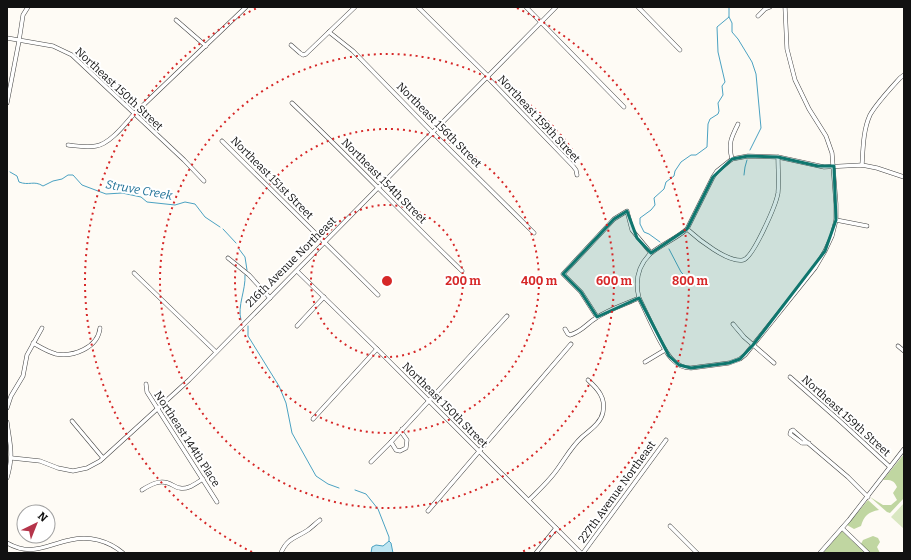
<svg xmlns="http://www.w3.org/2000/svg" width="911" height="560" viewBox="0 0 911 560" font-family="Bitter,serif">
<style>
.green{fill:#d9e7c1}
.forest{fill:#c0d6a1}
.water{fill:#bee5f1;stroke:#4ba2c2}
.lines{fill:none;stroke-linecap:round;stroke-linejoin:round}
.stream{stroke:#4ba2c2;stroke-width:1}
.minor-casing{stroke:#444;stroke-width:4.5}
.minor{stroke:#fff;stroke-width:3.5}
.marked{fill:#0f766e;fill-opacity:0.2;stroke:#0f766e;stroke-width:3;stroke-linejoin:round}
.ring{fill:none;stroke:#d62828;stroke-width:2;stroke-dasharray:2 4}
.labels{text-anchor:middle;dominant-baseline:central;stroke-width:4;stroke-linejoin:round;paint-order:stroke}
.street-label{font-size:11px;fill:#111;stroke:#fff}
.water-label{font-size:12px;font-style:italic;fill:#247499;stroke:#fff}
.centre{fill:#d62828;stroke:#fff;stroke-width:2}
.ring-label{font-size:12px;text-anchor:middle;font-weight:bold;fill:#d62828;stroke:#fff;stroke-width:4;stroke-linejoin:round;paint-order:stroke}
</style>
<rect width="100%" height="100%" fill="#fefbf5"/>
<path class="green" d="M904,503V529L891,517Z"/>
<g class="forest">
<path d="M904,454V498L890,513L887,512L870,497L883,505H891L897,500L893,493L897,487C894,480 891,480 883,480Z"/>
<path d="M868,500L879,510C868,512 864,516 861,526L854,529L847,525Z"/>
<path d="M842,531L865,553H823Z"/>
<path d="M873,536L878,538L880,542L877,547L880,553H870L861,544L863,540Z"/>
</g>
<path class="water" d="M389,541L391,543L393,553H371L372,547L376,545L383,546Z"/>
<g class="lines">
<g class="stream">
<path d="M729,17L732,23V32L738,39L752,62L756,74L761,128L750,150"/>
<path d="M10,172L17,176L19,182C29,186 34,180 43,186L53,181L62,179L68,175H73L82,185L106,194L122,193L141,197L147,202L175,205L185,202L195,204L205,217L220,227"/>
<path d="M744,175L745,167L747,160"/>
<path d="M223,229L236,243"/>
<path d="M660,242L649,234L644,232L640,224V218L651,210L655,205L654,198L664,189L666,182L674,176L675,171L681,162L691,155H696L707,147L708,124L710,119L718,114L719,111L718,103L723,95L722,86L725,82L718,52L717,27L729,17V7"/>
<path d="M239,249L245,257L247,270"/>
<path d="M669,249L681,272L688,279"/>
<path d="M241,320C237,306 246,290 245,275"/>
<path d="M248,326V336L279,386L286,403L292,433L316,476L328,484L339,488"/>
<path d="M355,490L366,494L378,509L389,537V541"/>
</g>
<g class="minor-casing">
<g id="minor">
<path d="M418,7L488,76"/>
<path d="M526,7L624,107"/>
<path d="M638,7L680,50"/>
<path d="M758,16L765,9L770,7"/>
<path d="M176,20L206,46"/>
<path d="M329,32L353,51L434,134L534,233"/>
<path d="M7,38L53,46L72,55L184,160L204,181"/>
<path d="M291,45L300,53L303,55L306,54L355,7"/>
<path d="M487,77L573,166L576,170L577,175"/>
<path d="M7,103L19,41L23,15L28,7"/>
<path d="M292,103C350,158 405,216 462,271"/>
<path d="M222,141L378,295"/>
<path d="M68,145C77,146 87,148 96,146C110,144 125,124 134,114L246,7"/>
<path d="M732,159C728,144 731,138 738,124"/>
<path d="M862,165C863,150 863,130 870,115C876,104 891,88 900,78L904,75"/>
<path d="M836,220L867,226"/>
<path d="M687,229C698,239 728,263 743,260C753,258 776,205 778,193C779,182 778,169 778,157"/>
<path d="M228,258L249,275L270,298"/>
<path d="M297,271L377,349L581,553"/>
<path d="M134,273L216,352"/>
<path d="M639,298C647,313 663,353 674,361C679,366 685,368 691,368L729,363L740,359L745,355L815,268L825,251L832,236L836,220V204L832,153L826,136L809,109L795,80L787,49L785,7"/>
<path d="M597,317L581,292L563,274L614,219L627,211L632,230L651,253"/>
<path d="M733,324L744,337L774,363"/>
<path d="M297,326L324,297"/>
<path d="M565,329L568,334L570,335C583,331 586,324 596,318C609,309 626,304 639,298C635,282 638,266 650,254C660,245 676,239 687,229L713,177L717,171L732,159L748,156L778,157L824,167L862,165L877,168L904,177"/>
<path d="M33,343C40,347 48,352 56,354C73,357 98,348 100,328"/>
<path d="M898,346L904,351"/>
<path d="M645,362L665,350"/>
<path d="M790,377L841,422L890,467"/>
<path d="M146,384L147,392L217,502"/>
<path d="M7,408L11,396L23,376L27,355L42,328"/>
<path d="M313,419L377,349"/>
<path d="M72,421L103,458"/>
<path d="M7,422C10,446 14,453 7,478"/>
<path d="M391,442L396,450L400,451L406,448L407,440L402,433V429"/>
<path d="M809,443H802L790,434L791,431L793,430L795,432L848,477L868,497"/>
<path d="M12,458L40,461L58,468L73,471L87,468L100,461L189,380L556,7"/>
<path d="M371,462L391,442L507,316"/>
<path d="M142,490C150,485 158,480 168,483C172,484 176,488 180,488C188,490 196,483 203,479"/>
<path d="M529,500C538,491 548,482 556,471C565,459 571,447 582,437C590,430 601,423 603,412C606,398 598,389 588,380"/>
<path d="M428,511L571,344"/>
<path d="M670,526L697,553"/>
<path d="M842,528L868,553"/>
<path d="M7,543C32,557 46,545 70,540C89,535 109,541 123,553"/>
<path d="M281,553C287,538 296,538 308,530C312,527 316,523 320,520"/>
<path d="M536,553L556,528"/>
<path d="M583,553L666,440"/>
<path d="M820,553L849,520L904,449"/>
</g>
</g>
<use href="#minor" class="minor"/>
</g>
<path class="marked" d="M748,156L778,157L818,166H834L836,220L825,251L753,345L740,359L729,363L691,368L679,365L669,356L639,298L597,317L581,292L563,274L614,219L627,211L637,238L651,253L687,229L713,177L732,159Z"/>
<g class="ring">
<circle cx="387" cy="281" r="76"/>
<circle cx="387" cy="281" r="152"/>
<circle cx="387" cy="281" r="227"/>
<path d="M252 552A303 303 0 0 1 257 8M517 8A303 303 0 0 1 522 552"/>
</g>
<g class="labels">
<g class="street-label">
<text transform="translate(119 89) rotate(43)">Northeast 150th Street</text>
<text transform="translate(539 119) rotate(47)">Northeast 159th Street</text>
<text transform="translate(439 125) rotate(45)">Northeast 156th Street</text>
<text transform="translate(272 178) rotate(45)">Northeast 151st Street</text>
<text transform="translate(384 181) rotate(45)">Northeast 154th Street</text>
<text transform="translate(291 262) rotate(-45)">216th Avenue Northeast</text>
<text transform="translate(445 405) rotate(45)">Northeast 150th Street</text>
<text transform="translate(846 416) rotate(42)">Northeast 159th Street</text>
<text transform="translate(187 439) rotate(57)">Northeast 144th Place</text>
<text transform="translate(617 492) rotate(-54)">227th Avenue Northeast</text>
</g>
<g class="water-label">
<text transform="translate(139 190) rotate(10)">Struve Creek</text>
</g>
</g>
<circle cx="387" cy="281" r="6" class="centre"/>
<g class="ring-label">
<text x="463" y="285">200 m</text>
<text x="539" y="285">400 m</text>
<text x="614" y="285">600 m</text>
<text x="690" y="285">800 m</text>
</g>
<rect width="911" height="560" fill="none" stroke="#111111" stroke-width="16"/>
<g transform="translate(36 524) rotate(43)"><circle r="19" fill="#ffffff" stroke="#a0a0a0"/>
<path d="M0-3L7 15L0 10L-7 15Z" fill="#b5344a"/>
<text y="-6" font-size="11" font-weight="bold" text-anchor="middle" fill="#111111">N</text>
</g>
</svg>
